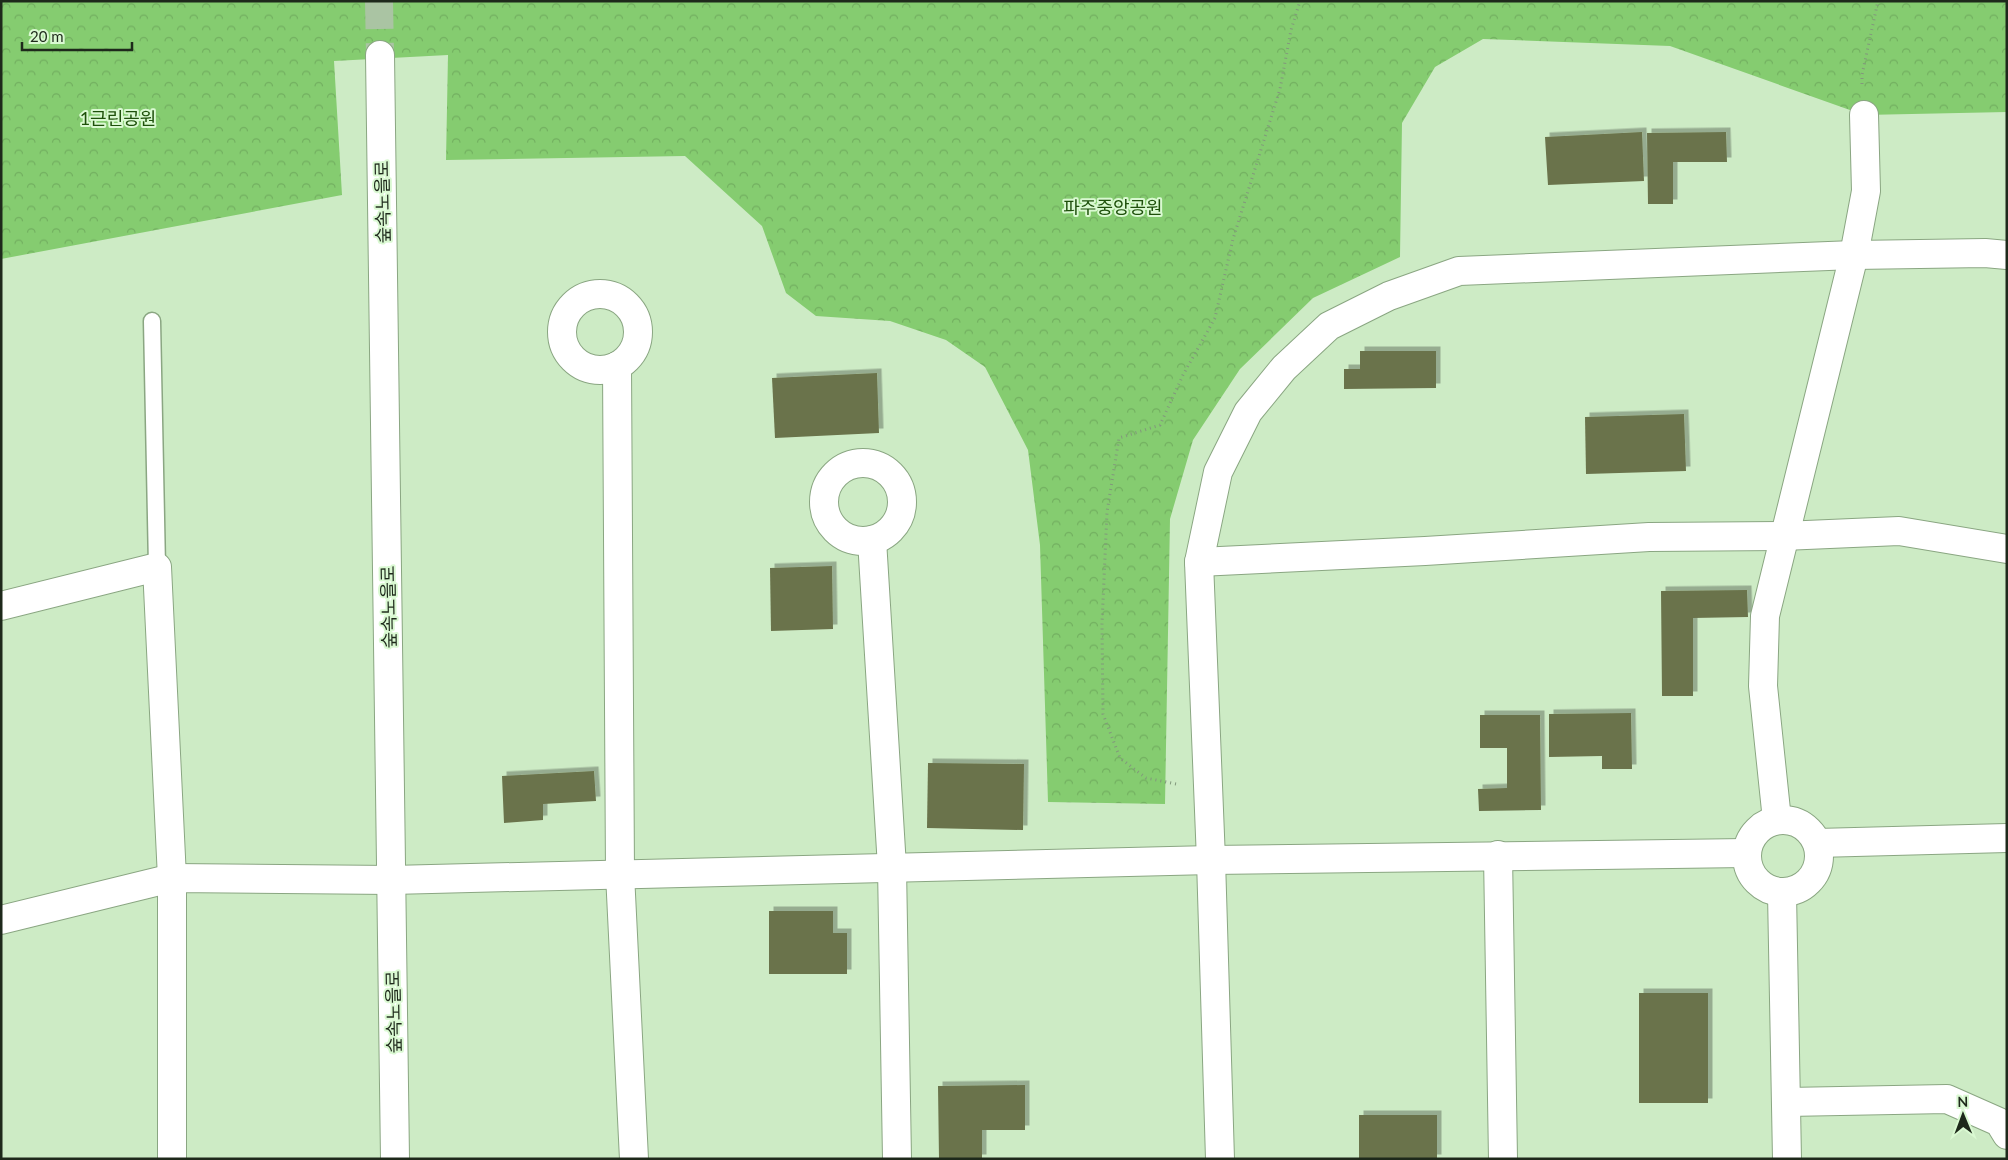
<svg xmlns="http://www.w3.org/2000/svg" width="2008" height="1160" viewBox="0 0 2008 1160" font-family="Lato,'Noto Sans KR',sans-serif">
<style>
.park{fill:url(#park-crowns)}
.building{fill:#6a734b;filter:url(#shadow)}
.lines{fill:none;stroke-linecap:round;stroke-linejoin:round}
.secondary-tunnel{stroke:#aac4a3;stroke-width:28;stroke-dasharray:28 14;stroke-linecap:butt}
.lane-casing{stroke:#8aa682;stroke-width:19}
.street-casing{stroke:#8aa682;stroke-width:30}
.secondary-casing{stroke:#8aa682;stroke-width:30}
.path{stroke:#82987c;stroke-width:3;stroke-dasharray:1 4;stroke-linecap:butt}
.lane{stroke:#fff;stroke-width:16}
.street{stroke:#fff;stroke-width:28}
.secondary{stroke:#fff;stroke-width:28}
.labels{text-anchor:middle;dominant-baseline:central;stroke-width:4;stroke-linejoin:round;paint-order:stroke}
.park-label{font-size:18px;fill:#1e500b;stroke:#daf9d2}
.street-label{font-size:18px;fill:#1e291b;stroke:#daf9d2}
</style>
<defs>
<pattern id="park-crowns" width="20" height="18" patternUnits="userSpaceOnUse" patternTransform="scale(1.25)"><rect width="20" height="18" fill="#85cc70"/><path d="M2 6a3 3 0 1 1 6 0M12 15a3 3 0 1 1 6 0" fill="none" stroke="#72af60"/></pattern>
<filter id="shadow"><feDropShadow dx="4.5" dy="-4.5" stdDeviation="0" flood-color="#0004"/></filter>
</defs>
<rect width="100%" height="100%" fill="#cdebc5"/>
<path class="park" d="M1,1H2007V112L1864,115L1670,46L1483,39L1435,67L1402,123L1400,257L1313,298L1240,369L1193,440L1170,519L1165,804L1048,802L1040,545L1028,450L985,367L946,340L890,321L816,316L786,293L762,226L685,156L446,160L448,55L334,61L342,195L1,259Z"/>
<g class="building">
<path d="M1642,132L1644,181L1548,185L1545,137Z"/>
<path d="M1726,132L1727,162H1673V204H1648L1647,133Z"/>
<path d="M1360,351H1436V388L1344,389V369H1360Z"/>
<path d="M877,373L879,433L775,438L772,378Z"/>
<path d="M1684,414L1686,471L1586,474L1585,417Z"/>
<path d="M832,566L833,629L771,631L770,568Z"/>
<path d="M1747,590L1748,617L1693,618V696H1662L1661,591Z"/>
<path d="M1631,713L1632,769H1602V756L1549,757V714Z"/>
<path d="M1480,715H1540L1541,810L1479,811L1478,789L1507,788V748H1480Z"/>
<path d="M928,763L1024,764L1023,830L927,828Z"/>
<path d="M594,771L596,801L543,804V820L504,823L502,776Z"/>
<path d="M769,911H833V933H847V974H769Z"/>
<rect x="1639" y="993" width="69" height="110"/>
<path d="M1025,1085V1130H982V1159H939L938,1086Z"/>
<rect x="1359" y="1115" width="78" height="44"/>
</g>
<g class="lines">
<path class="secondary-tunnel" d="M379,1L380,55"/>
<g class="lane-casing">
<path id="lane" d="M152,321L157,567"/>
</g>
<g class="street-casing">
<g id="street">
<circle cx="600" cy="332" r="38"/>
<path d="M617,366L620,874L634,1159"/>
<circle cx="863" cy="502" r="39"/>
<path d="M872,540L892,867L897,1159"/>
<path d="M1199,562L1425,551L1649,537L1783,536L1899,531L2007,549"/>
<path d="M1,606L157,567L172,878V1159"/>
<circle cx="1783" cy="856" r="36"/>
<path d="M1777,820L1763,686L1765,616L1854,255L1866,191L1864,115"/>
<path d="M1817,843L2007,838"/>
<path d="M1498,855L1503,1159"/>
<path d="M1782,893L1787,1159"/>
<path d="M1,920L172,878L392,880L1211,860L1746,853"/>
<path d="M1787,1102L1947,1099L1999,1122L2007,1135"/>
<path d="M1220,1159L1211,860L1199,562L1218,472L1248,412L1284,368L1329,326L1389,296L1459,271L1854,255L1985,253L2007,255"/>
</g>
</g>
<g class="secondary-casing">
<path id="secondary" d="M380,55L395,1159"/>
</g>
<g class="path">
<path d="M1862,84V75L1878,1"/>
<path d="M1176,784L1146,778L1120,758L1103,714L1102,624L1107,512L1119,438L1160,425L1183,375L1215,318L1233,239L1280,89L1291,30L1300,1"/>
</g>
<use href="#lane" class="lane"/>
<use href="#street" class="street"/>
<use href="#secondary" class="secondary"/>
</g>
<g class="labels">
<g class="park-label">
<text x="118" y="118">1근린공원</text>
<text x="1113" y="207">파주중앙공원</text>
</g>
<g class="street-label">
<text transform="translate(382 202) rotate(-91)">숲속노을로</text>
<text transform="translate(388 607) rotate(-91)">숲속노을로</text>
<text transform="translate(393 1012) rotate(-91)">숲속노을로</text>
</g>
</g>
<rect width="2008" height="1160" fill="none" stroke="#1e291b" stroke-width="5"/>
<g transform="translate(1963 1115) rotate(359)" stroke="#daf9d2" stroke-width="4" paint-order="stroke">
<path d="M0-4L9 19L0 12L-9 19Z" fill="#1e291b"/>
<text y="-8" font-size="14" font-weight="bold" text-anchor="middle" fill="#1e291b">N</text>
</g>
<path d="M22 42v8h110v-8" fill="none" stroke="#1e291b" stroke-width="2.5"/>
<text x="30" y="42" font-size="15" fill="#1e291b" stroke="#daf9d2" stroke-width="4" paint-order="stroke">20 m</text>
</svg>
